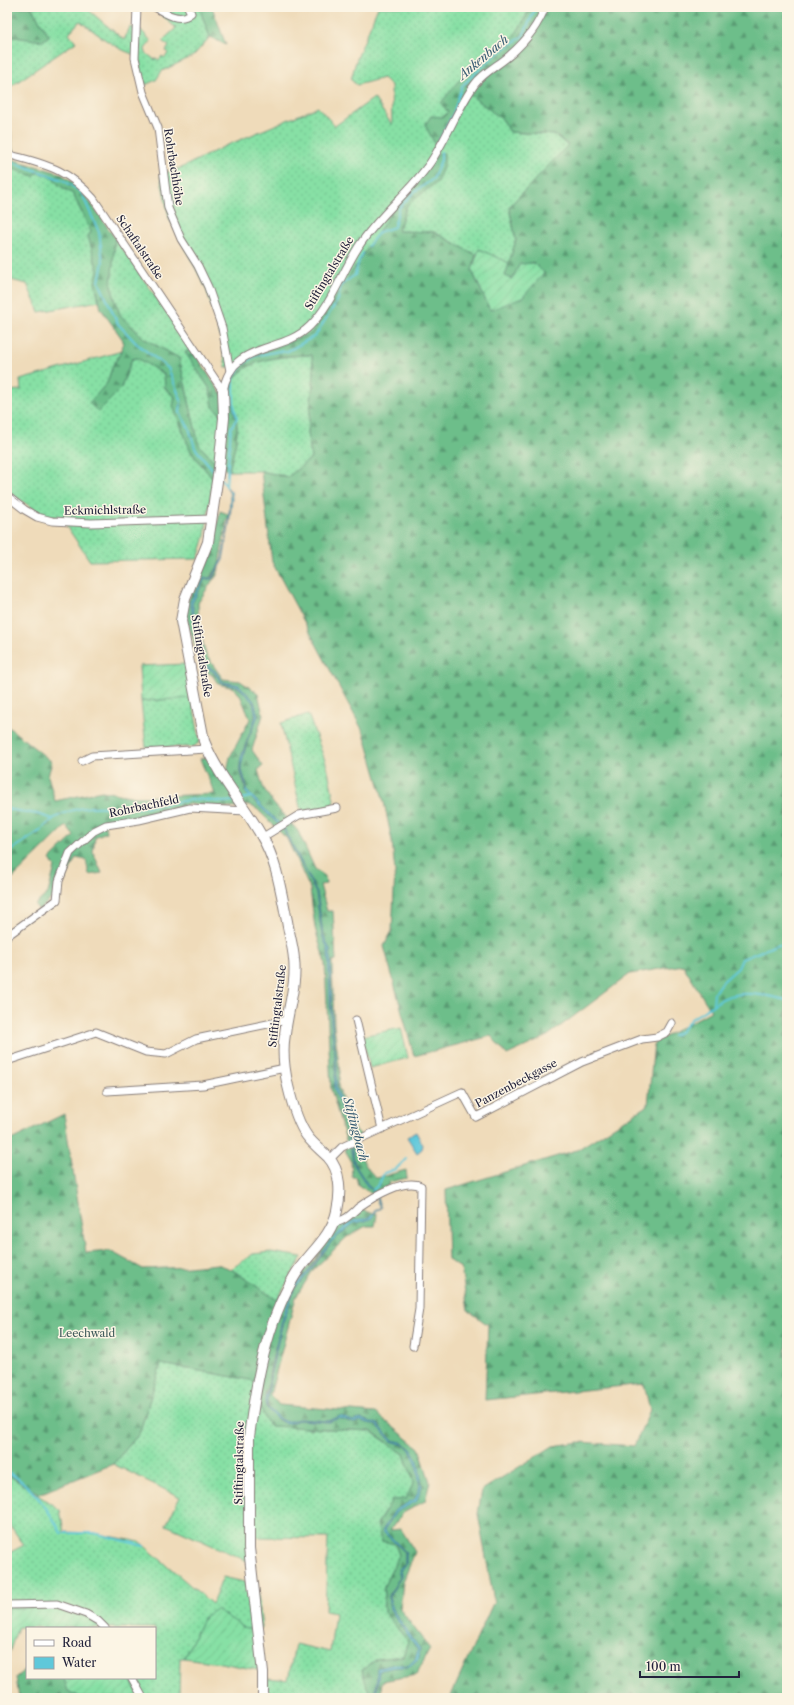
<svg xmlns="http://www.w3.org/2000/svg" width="794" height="1705" viewBox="0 0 794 1705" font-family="'Libre Caslon Text',serif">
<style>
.grass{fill:url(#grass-dots);stroke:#548170}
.forest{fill:url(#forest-firs);stroke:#487062}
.garden{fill:url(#garden-furrows);stroke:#548170}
.water{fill:#5fc8da;stroke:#40758a}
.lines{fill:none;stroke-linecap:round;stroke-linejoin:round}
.stream{stroke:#5fc8da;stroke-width:2}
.street-casing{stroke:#887e7a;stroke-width:9}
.secondary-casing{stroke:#887e7a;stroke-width:12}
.street{stroke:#fff;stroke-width:7}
.secondary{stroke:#fff;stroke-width:10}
.labels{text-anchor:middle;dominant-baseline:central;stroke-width:3;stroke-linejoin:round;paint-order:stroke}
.street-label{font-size:11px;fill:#22223b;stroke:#fcf5e5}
.park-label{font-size:11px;fill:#405b5b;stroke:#fcf5e5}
.water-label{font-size:12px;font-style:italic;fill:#375c73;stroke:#fcf5e5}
</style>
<defs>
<pattern id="grass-dots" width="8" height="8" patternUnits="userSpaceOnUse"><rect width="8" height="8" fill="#87e0a5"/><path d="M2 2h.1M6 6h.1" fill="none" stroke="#74c08f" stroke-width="1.8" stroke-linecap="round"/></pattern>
<pattern id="forest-firs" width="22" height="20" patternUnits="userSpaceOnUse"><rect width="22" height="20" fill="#6dbe8a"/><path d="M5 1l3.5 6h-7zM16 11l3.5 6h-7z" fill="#599a72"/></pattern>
<pattern id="garden-furrows" width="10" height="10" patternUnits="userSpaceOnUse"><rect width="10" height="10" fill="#87e0a5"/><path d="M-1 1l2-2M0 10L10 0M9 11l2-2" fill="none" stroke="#74c08f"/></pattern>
</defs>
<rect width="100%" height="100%" fill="#fcf5e5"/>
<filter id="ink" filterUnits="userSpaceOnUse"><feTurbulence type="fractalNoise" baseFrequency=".025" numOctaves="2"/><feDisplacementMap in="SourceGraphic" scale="8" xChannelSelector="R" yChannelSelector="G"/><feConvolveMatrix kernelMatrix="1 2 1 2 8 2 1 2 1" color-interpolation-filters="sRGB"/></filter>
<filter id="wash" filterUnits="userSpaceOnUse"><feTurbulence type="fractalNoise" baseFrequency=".012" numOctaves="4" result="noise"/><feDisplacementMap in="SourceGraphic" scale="16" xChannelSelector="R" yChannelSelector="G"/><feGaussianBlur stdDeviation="0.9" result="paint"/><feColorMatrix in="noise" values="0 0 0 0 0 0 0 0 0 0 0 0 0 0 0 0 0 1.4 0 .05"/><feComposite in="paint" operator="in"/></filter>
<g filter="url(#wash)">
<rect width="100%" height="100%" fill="#efdbba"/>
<g class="grass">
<path d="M31,7H85L124,40L130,27L140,29L151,41L145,49L146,53L155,60L156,58L159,60L162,56L165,58L168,53L166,51L169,46L162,41L176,28L153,7H199L210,37L193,56L162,71L156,80L145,85L141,74L139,56C116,50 99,35 80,21L69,33L76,42L7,89V31L13,37L49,36Z"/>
<path d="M378,7H531L514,38L487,59L442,103L449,111L443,117L437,148L468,93L503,120L510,132L555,135L568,146L509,207L516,240L509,263L479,249L476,255L434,232L398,231L407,205L437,182L398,202L311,334L254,355L238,366L226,367L221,339L206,288L169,218L160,175L183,167L223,147L318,107L335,126L374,98L392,125L391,85L383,78L357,85L351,80L356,61Z"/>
<path d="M7,167L34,176L37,172L54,178L59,185L73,194L91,232L88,236L98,271L95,282L99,301L39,312L27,284L7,279Z"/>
<path d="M115,238L192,349L185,352L210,389L213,407L221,415L219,443L214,448L217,450L215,462L199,445L179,358L145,339L120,315L111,286Z"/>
<path d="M122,351L113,365L107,383L90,403L120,390L132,359L137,358L164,374L165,388L175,397L191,452L213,479L205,536L198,559L90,561L61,518L43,515L7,491V391L21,390L20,380Z"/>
<path d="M312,355L314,374L308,432L311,458L288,477L261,471H229C232,457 237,442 237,428C237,416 230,404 231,392C233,357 287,356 312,355Z"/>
<path d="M192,698L200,742L193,747H146L141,701Z"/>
<path d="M308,714L327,766L334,800L333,804L322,808L303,811L300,807L281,723Z"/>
<path d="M271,1252L302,1257L277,1300L231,1269L253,1254Z"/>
<path d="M161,1364L262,1382L257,1402L304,1428L370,1431L404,1454L414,1482L406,1499L377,1524L395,1544L399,1555L384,1586V1612L408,1641L403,1656L377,1659L362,1670L370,1695L369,1698H268L267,1678L288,1680L295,1644L330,1652L335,1613L325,1611L328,1538L256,1537L254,1564L166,1525L180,1497L113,1464L139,1434Z"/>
<path d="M7,1474L60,1510L64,1532L94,1533L140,1542L212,1604L223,1577L257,1585L262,1628L246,1629L204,1617L184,1658H180L179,1698H141L129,1678H155V1628H100L7,1608V1554L24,1545L7,1521Z"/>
</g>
<g class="forest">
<path d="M7,7H31L49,36L43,41L13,37L7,31Z"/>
<path d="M199,7H212L226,45L210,37Z"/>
<path d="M531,7H787V1698H450L494,1601L478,1514L482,1490L553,1446L580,1442L634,1446L650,1410L644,1384L485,1400L488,1325L468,1310L461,1268L448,1260L446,1190L577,1150L648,1105L654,1043L711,1011L683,965L630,974L546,1037L507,1055L491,1036L414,1056L384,946L392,931L395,872L392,841L384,802L364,733L272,562L261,471L288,477L311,458L308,432L314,374L312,355C287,355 233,358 231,392C230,404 237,416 237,428C237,442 232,457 229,471L222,468L227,420L213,407L210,389L185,352L192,349L221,394L238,366L254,355L311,334L398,202L439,153H444V165L437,182L407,205L398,231L434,232L476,255L472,271L490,310L544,273L534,263L520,264L512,279L505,276L516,240L509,207L568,145L555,135L510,132L503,120L468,93L437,148L425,125L431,116L443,117L448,112L441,103L474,61C504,55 519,32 531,7Z"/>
<path d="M7,111L9,116L14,160L60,173L76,184L93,206L115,238L111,286L120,315L145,339L179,358L199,445L215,462L213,479L191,452L173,406L175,397L165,388L164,374L137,358L132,359L120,390L98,412L89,403L107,383L113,365L122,351L123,340L101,309L95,282L98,271L88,236L91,232L73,194L59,185L54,178L37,172L34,176L7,167Z"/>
<path d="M220,511L228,514L219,564L211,578H204L190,602L203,665L214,672L222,683C235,686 238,686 248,696C268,717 239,744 240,768C240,776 246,783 245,792L283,829L316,893L322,935L328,949L331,1023L336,1068L334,1088L344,1118L354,1165L374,1193L372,1194L358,1185L356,1177H352L351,1160L344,1149L348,1147L331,1089L325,963L315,928L310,889L287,839L257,809L249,805L232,808L190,804L139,817L104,821L106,832L95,837L93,852L102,873L89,875L86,860L76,858L65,880L57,878L53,897L39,910L35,905L48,893L55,867L50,859L74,836L66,826L13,878L7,874V726L52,762L48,776L55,801L102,791L136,797L215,794L200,759L207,757L235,786L227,771L230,757L250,719L240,695L234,688L218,684L213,676L202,668L186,617L188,601L197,579L207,564L211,555Z"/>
<path d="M219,567C219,573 216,578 212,581L198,603L199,626L206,655L223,679L240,681L258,693L263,715L252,750L263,766L258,770L263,787L273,803L298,831L315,869L325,876L326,884L320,885L327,911H333L336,960L332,961L334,1024L340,1072L338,1086L351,1125L361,1135L354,1139C359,1151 365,1170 377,1178L406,1170L407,1178L389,1182V1185L375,1193L368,1185L355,1165L345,1117L336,1087L337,1067L332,1022L330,950L323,934L317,893L284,828L247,791V787L241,767L247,741L258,716L254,701L239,685L223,682L215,671L204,664L192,603L205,579H213Z"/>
<path d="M64,1114L86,1253L110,1251L143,1269L188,1267L217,1264L231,1269L277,1300L315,1259L337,1225L362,1210L373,1214L365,1220L353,1221L331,1240L326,1249L320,1253L307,1273L299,1279L294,1287L275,1347L269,1375V1384L265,1392L266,1407L278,1420L286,1424L299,1420L329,1422L339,1418L354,1423L360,1421L377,1425L391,1441L405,1445L410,1450L416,1462L420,1486L415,1499L395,1510L382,1531L405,1552V1565L398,1569L400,1577L388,1597L390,1609L418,1650L415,1659L408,1666L397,1664L377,1668L376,1693L381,1698C367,1698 366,1682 362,1670L377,1659L403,1656L408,1641L384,1612V1586L399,1555L395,1544L381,1541L377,1524L392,1500L406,1499L414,1482L404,1454L371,1431L269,1426L257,1402L261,1382L161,1364L139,1434L113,1464L39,1494L7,1474V1142Z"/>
<path d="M375,1214L377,1215L375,1226H366L347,1237L313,1270L296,1297L270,1395L279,1405L376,1413L419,1448L430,1482L425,1501L403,1513L390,1530L401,1529L415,1552L403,1582L400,1609L430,1649L416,1675L382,1681L381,1691L388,1698H384L377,1691L379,1670L396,1667H409L419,1658L420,1649L392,1609L389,1597L401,1576L400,1570L406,1565V1552L384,1530L396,1512L417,1500L422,1486L418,1461L411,1449L401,1442L392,1440L378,1424L361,1419L353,1421L340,1416L329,1421L299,1419L286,1422C279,1419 268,1411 267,1403L270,1376L282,1325L295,1288L308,1274L332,1241L354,1223L365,1221Z"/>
<path d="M27,1668V1678H64L68,1691L82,1698H19L16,1677Z"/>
</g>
<g class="garden">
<path d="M479,249L509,263L505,276L512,279L520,264L534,263L544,273L522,298L490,310L472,270Z"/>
<path d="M186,664L192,698L141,701L139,666Z"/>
<path d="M401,1028L408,1058L370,1068L362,1036Z"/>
<path d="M57,1607L92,1619L100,1628L18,1627L9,1653L7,1652V1608Z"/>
<path d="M216,1609L246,1629H253L258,1670L221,1663L184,1658L204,1617Z"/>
<path d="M64,1678H129L141,1698H82L68,1691Z"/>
</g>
<g class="water">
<path d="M225,485L231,491L232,498L229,527L223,560L212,579H205L192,603L204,664L215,671L223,682L239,685L254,701L258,716L247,741L241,767L247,787V791L284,828L317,893L323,934L330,950L332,1022L337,1067L336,1087L345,1117L355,1165L368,1185L375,1193L381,1208L376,1211L372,1218L365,1221L354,1223L332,1241L308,1274L295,1288L282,1325L270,1376C270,1387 266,1396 267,1407L280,1419L286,1422L299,1419L329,1421L340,1416L353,1421L361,1419L378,1424L392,1440L401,1442L411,1449L418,1461L422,1486L417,1501L396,1512L384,1530L406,1552V1565L400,1570L401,1576L389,1597L392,1609L420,1649L419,1658L409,1667H396L379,1670L377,1691L384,1698H381L376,1693L377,1668L397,1664L408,1666L415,1659L418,1650L390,1609L388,1597L400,1577L398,1569L405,1565V1552L382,1531L395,1510L415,1499L420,1486L416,1462L410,1450L405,1445L391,1441L377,1425L360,1421L354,1423L339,1418L329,1422L299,1420L286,1424C280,1421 269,1413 266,1406C263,1398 268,1391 269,1383C274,1354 281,1313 295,1286C298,1280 303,1278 307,1273C315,1264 323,1251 330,1241C332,1238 350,1223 353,1221C364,1216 368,1224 375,1210L380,1208L372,1190L367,1186L354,1165L344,1118L334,1088L336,1068L331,1023L328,950L322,935L316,893L283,829L245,792L246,787L240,768L241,758L256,716L253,702L239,687L222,683L214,672L203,665L190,602L204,578H212L222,559L228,527L230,499L229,491Z"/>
<path d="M416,1132L423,1145L422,1149L417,1153L407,1137Z"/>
</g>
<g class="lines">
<g class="stream">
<path d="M7,132L9,152"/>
<path d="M437,145L453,114L462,86L493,57L523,36L536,7"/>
<path d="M9,161L63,180L81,192L99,232L103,262L99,282L118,324L137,344L168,368L181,400L180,413L189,428L195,448L214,471"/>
<path d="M368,246L379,232L394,227L399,208L413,193L433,179L441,160V152"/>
<path d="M221,479L227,487"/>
<path d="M226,486L231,428L237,418L234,405V376L243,364L255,356L279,351L286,352L315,336L338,300L341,285L355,275L359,260L363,253"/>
<path d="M241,799L251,797"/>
<path d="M136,808L196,799L223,802L234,801"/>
<path d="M7,809L37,814L53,819C76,804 103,806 130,808"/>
<path d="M7,853L40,831L53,819"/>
<path d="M714,1004C735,987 763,995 787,1000"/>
<path d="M673,1035L680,1032L691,1019L713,1005L714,993L720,984L738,968L742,959L776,945L787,942"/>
<path d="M373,1190L379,1184L384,1173L396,1169L406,1159"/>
<path d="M7,1472C29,1482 50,1511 61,1533H94L144,1546"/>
</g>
</g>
</g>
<g filter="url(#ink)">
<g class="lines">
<g class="street-casing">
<g id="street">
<path d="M137,7L135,58L143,92L158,128L168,208L181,239L198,266L208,287L222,328L230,371"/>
<path d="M155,7C166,14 180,23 191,13L188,7"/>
<path d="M7,154C45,165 65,167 93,198L223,391"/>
<path d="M223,391C232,340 281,355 310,326C332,304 342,272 359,246C379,215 409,193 430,163C447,138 457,109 475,84C484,72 499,65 510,55C525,42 538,26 545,7"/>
<path d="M7,496L25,510L37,517L52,521L91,523L211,519"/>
<path d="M82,761L92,756L207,749"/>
<path d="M263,837L299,815L337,808"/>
<path d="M7,936L57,900L59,881L70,853L94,831L106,825L139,820L190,808L246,811"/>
<path d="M356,1020L382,1129"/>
<path d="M7,1061L96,1032L146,1052L166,1054L196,1039L287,1020"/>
<path d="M107,1091L203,1085L285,1068"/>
<path d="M330,1159L342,1147L462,1092L476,1117L582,1062L642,1039L657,1037L667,1032L672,1023"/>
<path d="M333,1223C344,1222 351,1214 359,1207C373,1197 404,1178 421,1186L419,1309L413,1346"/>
<path d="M7,1605L57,1604L86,1614L98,1621L105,1628"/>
<path d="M132,1678L143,1698"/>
</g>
</g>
<g class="secondary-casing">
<path id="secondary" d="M223,391L224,418L219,468L208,542L185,599L181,621L204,741C218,776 243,803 261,835C277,861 281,892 287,921C289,934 293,946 294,959C297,984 288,1008 285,1034C282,1051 284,1069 288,1086C292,1103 297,1122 307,1136C313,1144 321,1150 328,1157C341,1171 341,1193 337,1211C331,1239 307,1254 294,1277C266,1324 256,1383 249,1437V1548L263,1673V1698"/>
</g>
<use href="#street" class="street"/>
<use href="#secondary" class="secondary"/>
</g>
</g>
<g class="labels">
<g class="street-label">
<text transform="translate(174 167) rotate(81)">Rohrbachhöhe</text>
<text transform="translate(140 247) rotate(56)">Schaftalstraße</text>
<text transform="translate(329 273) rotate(-59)">Stiftingtalstraße</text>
<text transform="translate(105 510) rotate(-1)">Eckmichlstraße</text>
<text transform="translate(202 656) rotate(81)">Stiftingtalstraße</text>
<text transform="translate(144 806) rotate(-12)">Rohrbachfeld</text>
<text transform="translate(277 1006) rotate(-83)">Stiftingtalstraße</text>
<text transform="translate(516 1083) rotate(-28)">Panzenbeckgasse</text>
<text transform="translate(239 1463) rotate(-89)">Stiftingtalstraße</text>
</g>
<g class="park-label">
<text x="87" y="1333">Leechwald</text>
</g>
<g class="water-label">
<text transform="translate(483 57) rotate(-40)">Ankenbach</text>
<text transform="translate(356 1129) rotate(75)">Stiftingbach</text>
</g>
</g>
<rect width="794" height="1705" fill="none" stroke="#fcf5e5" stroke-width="24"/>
<rect x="26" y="1627" width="130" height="52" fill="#fcf5e5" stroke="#a5a1a1"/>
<rect x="34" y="1640" width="20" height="6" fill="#ffffff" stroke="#a5a1a1"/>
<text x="62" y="1647" font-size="12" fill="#22223b">Road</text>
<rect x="34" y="1657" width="20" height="12" fill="#5fc8da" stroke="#a5a1a1"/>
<text x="62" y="1667" font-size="12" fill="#22223b">Water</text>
<path d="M640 1671v6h99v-6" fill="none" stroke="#22223b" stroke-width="2"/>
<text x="646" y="1671" font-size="12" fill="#22223b" stroke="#fcf5e5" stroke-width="3" paint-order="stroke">100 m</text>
</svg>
